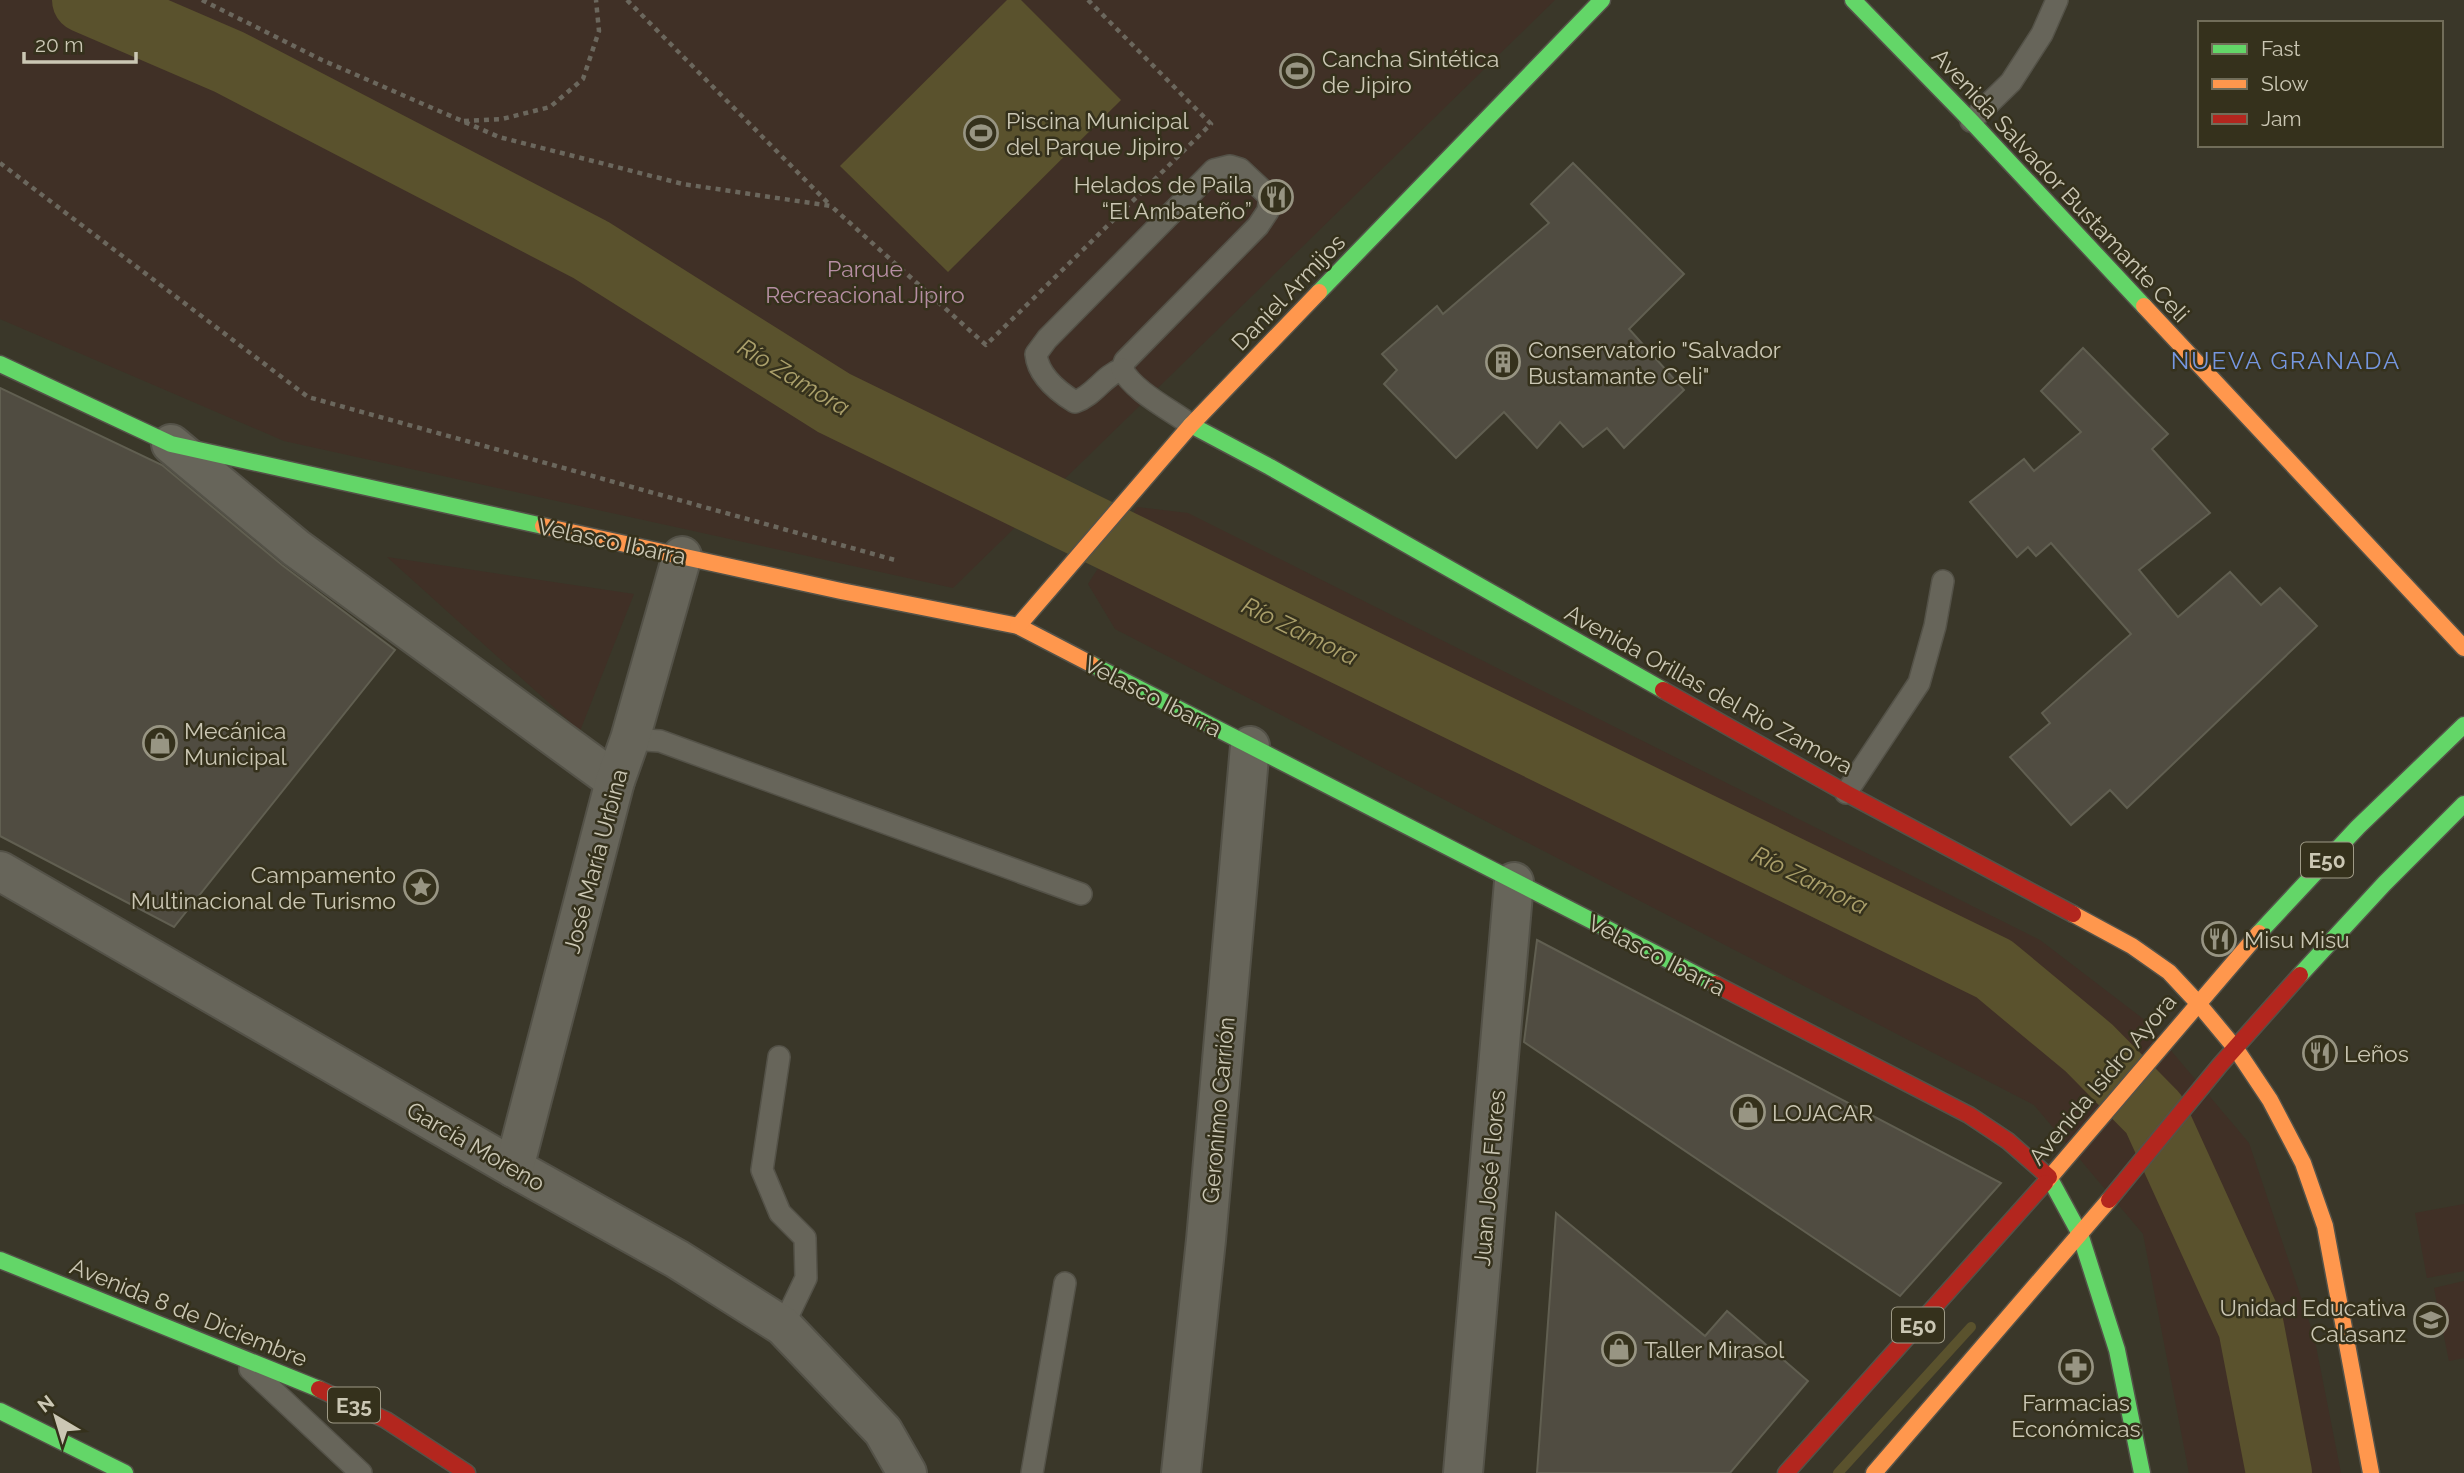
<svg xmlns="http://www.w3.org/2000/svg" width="2464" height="1473" viewBox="0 0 2464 1473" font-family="Raleway,sans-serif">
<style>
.green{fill:#403026}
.water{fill:#5a522d}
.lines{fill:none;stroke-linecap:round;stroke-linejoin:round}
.stream{stroke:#5a522d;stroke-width:10}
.river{stroke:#5a522d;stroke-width:66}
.building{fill:#504c41;stroke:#615f51;stroke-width:2}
.lane-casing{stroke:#545248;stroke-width:24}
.street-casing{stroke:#545248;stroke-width:42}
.fast-casing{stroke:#545248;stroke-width:19}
.slow-casing{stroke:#545248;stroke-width:19}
.jam-casing{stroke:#545248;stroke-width:19}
.path{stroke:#6b675d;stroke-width:4.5;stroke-dasharray:5 5;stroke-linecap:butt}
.lane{stroke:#67655a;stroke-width:21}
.street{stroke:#67655a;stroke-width:38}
.fast{stroke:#63d668;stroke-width:16}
.slow{stroke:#ff974d;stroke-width:16}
.jam{stroke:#b3261e;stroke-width:16}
.labels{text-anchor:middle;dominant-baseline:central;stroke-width:5;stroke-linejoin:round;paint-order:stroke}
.shield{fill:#35311c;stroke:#9e9a86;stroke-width:2}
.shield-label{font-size:21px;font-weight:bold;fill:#cbc7b4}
.poi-label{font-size:23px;fill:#cbc7b4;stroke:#35311c;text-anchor:start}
.street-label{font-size:23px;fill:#cbc7b4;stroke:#35311c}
.park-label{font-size:23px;fill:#b68ea3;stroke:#35311c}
.neighbourhood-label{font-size:24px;letter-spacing:2px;fill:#7697e0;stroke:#35311c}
.water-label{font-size:24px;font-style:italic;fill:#aba06b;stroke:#35311c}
</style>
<rect width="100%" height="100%" fill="#3a3729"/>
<g class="green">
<path d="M0,0H1555L953,588L284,441L0,319Z"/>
<path d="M1137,507L1188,513L2040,940L2146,1021L2249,1143L2314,1336L2341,1473H2189L2143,1234L2034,1105L1115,629L1088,584Z"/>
<path d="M387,557L634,594L580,731Z"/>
<path d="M2464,1204V1271L2427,1278L2415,1213Z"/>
<path d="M2464,1281V1358L2449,1361L2434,1288Z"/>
</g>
<path class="water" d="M1007,0H1021L1121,100L948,272L840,166Z"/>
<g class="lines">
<path class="stream" d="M1838,1473L1971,1327"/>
<path class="river" d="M85,0L229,62L591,250L834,403L1994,969L2089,1048L2154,1114L2251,1327L2279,1473"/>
</g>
<g class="building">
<path d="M1573,163L1684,274L1629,329L1684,390L1624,448L1607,428L1583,447L1560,422L1537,448L1504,412L1456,458L1384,384L1397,370L1382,354L1437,306L1443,314L1549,223L1531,204Z"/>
<path d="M2083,348L2168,434L2152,449L2210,513L2139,570L2178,617L2230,572L2261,605L2280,588L2317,626L2127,808L2110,790L2071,825L2010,757L2050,723L2042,713L2131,634L2051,543L2036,556L2028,547L2017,557L1970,502L2024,459L2034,471L2081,432L2041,391Z"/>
<path d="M0,388L162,465L282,565L395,650L174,927L0,836Z"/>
<path d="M1537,940L2001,1183L1900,1296L1524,1042Z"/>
<path d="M1556,1213L1705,1336L1727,1311L1808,1381L1730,1473H1537Z"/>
</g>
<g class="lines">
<g class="lane-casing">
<g id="lane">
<path d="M1971,121L2011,82L2042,34L2057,0"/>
<path d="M1230,166L1240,169L1270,197L1268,211L1258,226L1125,361L1122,369C1103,376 1095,395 1075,402C1057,391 1038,375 1036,354L1047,339L1214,170Z"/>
<path d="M1122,369C1133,391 1171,410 1191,425"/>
<path d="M630,739L660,741L1081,894"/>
<path d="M1846,793L1919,683L1935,626L1943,581"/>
<path d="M779,1057L762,1170L780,1213L805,1238L806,1278L783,1326"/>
<path d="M250,1369L361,1473"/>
<path d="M1032,1473L1065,1283"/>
</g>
</g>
<g class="street-casing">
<g id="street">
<path d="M171,444L296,548L615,781"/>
<path d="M0,871L514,1168L677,1259L783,1326L883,1431L907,1473"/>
<path d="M514,1168L615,781L630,739L682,556"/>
<path d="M1181,1473L1206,1240L1250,746"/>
<path d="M1463,1473L1514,882"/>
</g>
</g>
<g class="fast-casing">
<g id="fast">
<path d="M1853,0L1971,121L2144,306"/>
<path d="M1319,292L1602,0"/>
<path d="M0,364L171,444L543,526"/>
<path d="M1191,425L1270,467L1663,690"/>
<path d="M1091,664L1715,984"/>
<path d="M2259,933L2358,827L2464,725"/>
<path d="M2300,975L2384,884L2464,804"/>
<path d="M2049,1177L2080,1234L2117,1350L2142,1473"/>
<path d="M0,1260L319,1389"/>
<path d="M0,1411L125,1473"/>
</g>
</g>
<g class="slow-casing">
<g id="slow">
<path d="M2144,306L2464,648"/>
<path d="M543,526L841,591L1018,626L1091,664"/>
<path d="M1018,626L1191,425L1319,292"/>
<path d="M2073,914L2132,946L2169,972L2197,1002"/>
<path d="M2197,1002L2236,1049L2270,1100L2303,1163L2325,1226L2371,1473"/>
<path d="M2045,1183L2259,933"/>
<path d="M1874,1473L2109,1200"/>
</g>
</g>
<g class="jam-casing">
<g id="jam">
<path d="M1663,690L1846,793L2073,914"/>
<path d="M1715,984L1969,1115L2008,1141L2049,1177"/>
<path d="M2109,1200L2220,1065L2300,975"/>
<path d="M319,1389L386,1420L467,1473"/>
<path d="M1786,1473L2045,1183"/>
</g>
</g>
<g class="path">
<path d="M202,0L322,60L499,137L683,184L831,206L986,345L1211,124L1088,0"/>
<path d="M627,0L831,206"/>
<path d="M464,121L502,119L550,107L583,79L599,31L596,0"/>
<path d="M0,163L308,397L895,560"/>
</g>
<use href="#lane" class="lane"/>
<use href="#street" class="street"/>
<use href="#fast" class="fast"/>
<use href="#slow" class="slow"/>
<use href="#jam" class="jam"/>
</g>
<defs>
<g id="stadium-ring" transform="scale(1.75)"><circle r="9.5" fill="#35311c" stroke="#989583" stroke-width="1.5"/><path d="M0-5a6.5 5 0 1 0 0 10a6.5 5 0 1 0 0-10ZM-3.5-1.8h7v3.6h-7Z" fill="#989583"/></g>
<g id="restaurant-ring" transform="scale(1.75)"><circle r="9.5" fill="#35311c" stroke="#989583" stroke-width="1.5"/><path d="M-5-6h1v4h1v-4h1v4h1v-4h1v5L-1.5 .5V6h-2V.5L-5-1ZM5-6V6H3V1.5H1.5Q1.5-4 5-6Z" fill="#989583"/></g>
<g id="building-ring" transform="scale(1.75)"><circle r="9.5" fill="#35311c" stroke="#989583" stroke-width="1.5"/><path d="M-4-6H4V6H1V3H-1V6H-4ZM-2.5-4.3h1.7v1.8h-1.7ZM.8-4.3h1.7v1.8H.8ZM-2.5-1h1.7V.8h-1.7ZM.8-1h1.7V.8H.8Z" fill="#989583"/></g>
<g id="shop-ring" transform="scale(1.75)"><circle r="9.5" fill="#35311c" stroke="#989583" stroke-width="1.5"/><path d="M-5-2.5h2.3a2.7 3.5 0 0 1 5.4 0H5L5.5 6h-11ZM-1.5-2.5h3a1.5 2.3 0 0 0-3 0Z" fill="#989583"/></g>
<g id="sight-ring" transform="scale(1.75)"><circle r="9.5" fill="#35311c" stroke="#989583" stroke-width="1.5"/><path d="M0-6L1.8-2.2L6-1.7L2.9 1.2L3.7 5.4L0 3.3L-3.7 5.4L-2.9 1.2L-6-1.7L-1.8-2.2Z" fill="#989583"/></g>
<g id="university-ring" transform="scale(1.75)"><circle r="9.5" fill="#35311c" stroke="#989583" stroke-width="1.5"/><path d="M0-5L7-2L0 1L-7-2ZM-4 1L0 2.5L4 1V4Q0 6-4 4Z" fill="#989583"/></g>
<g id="pharmacy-ring" transform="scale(1.75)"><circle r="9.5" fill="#35311c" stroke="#989583" stroke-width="1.5"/><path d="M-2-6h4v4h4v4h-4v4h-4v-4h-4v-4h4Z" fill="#989583"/></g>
</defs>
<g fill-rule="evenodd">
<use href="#stadium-ring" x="1297" y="71"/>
<use href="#stadium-ring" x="981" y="133"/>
<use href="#restaurant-ring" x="1276" y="197"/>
<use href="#building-ring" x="1503" y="362"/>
<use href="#shop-ring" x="160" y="743"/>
<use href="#sight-ring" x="421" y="887"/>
<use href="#restaurant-ring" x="2219" y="939"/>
<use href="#restaurant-ring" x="2320" y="1053"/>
<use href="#shop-ring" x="1748" y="1112"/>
<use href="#university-ring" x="2431" y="1320"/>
<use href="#shop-ring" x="1619" y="1349"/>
<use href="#pharmacy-ring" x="2076" y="1367"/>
</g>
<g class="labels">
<g class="shield">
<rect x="2301" y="842.5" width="52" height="35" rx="5"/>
<rect x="1892" y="1307.5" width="52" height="35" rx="5"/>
<rect x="328" y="1387.5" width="52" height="35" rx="5"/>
</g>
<g class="shield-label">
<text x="2327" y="860">E50</text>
<text x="1918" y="1325">E50</text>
<text x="354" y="1405">E35</text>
</g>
<g class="poi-label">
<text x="1322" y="58">Cancha Sintética<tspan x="1322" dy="26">de Jipiro</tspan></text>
<text x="1006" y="120">Piscina Municipal<tspan x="1006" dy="26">del Parque Jipiro</tspan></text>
<text x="1252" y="184" text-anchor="end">Helados de Paila<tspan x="1252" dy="26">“El Ambateño”</tspan></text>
<text x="1528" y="349">Conservatorio "Salvador<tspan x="1528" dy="26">Bustamante Celi"</tspan></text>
<text x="184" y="730">Mecánica<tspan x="184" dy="26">Municipal</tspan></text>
<text x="396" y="874" text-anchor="end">Campamento<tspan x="396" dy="26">Multinacional de Turismo</tspan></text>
<text x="2244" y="939">Misu Misu</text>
<text x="2344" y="1053">Leños</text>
<text x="1772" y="1112">LOJACAR</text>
<text x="2406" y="1307" text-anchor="end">Unidad Educativa<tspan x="2406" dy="26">Calasanz</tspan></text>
<text x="1644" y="1349">Taller Mirasol</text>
<text x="2076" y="1402" text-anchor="middle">Farmacias<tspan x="2076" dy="26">Económicas</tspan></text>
</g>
<g class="street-label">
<text transform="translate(2061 185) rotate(47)">Avenida Salvador Bustamante Celi</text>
<text transform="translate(1288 292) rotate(-46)">Daniel Armijos</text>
<text transform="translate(612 541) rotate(12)">Velasco Ibarra</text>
<text transform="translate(1709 689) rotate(29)">Avenida Orillas del Rio Zamora</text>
<text transform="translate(1153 696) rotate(27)">Velasco Ibarra</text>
<text transform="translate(595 861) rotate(-75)">José María Urbina</text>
<text transform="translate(1657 955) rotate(27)">Velasco Ibarra</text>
<text transform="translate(2102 1079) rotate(-50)">Avenida Isidro Ayora</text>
<text transform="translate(1218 1110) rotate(-85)">Geronimo Carrión</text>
<text transform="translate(476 1146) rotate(30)">García Moreno</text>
<text transform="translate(1489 1178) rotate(-85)">Juan José Flores</text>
<text transform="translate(189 1312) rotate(22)">Avenida 8 de Diciembre</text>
</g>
<g class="park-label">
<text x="865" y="268">Parque<tspan x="865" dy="26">Recreacional Jipiro</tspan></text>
</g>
<g class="neighbourhood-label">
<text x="2286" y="360">NUEVA GRANADA</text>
</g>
<g class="water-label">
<text transform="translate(794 377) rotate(31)">Río Zamora</text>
<text transform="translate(1300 631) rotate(26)">Río Zamora</text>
<text transform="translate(1810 880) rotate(26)">Río Zamora</text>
</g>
</g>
<rect x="2198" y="21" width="245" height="126" fill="#35311c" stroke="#716d59" stroke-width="2"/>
<rect x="2212" y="44" width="35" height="10" fill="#63d668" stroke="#716d59" stroke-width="2"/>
<text x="2261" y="56" font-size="21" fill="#cbc7b4">Fast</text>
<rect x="2212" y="79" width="35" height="10" fill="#ff974d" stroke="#716d59" stroke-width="2"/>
<text x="2261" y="91" font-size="21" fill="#cbc7b4">Slow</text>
<rect x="2212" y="114" width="35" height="10" fill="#b3261e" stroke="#716d59" stroke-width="2"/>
<text x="2261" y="126" font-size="21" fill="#cbc7b4">Jam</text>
<g transform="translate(56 1417) rotate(322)" stroke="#35311c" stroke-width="5" paint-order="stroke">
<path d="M0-5L12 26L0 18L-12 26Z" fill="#cbc7b4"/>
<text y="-10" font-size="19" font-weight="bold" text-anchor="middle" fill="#cbc7b4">N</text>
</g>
<path d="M24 52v10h112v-10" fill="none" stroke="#cbc7b4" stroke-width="3.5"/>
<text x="35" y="52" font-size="21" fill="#cbc7b4" stroke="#35311c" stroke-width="5" paint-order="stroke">20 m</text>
</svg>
